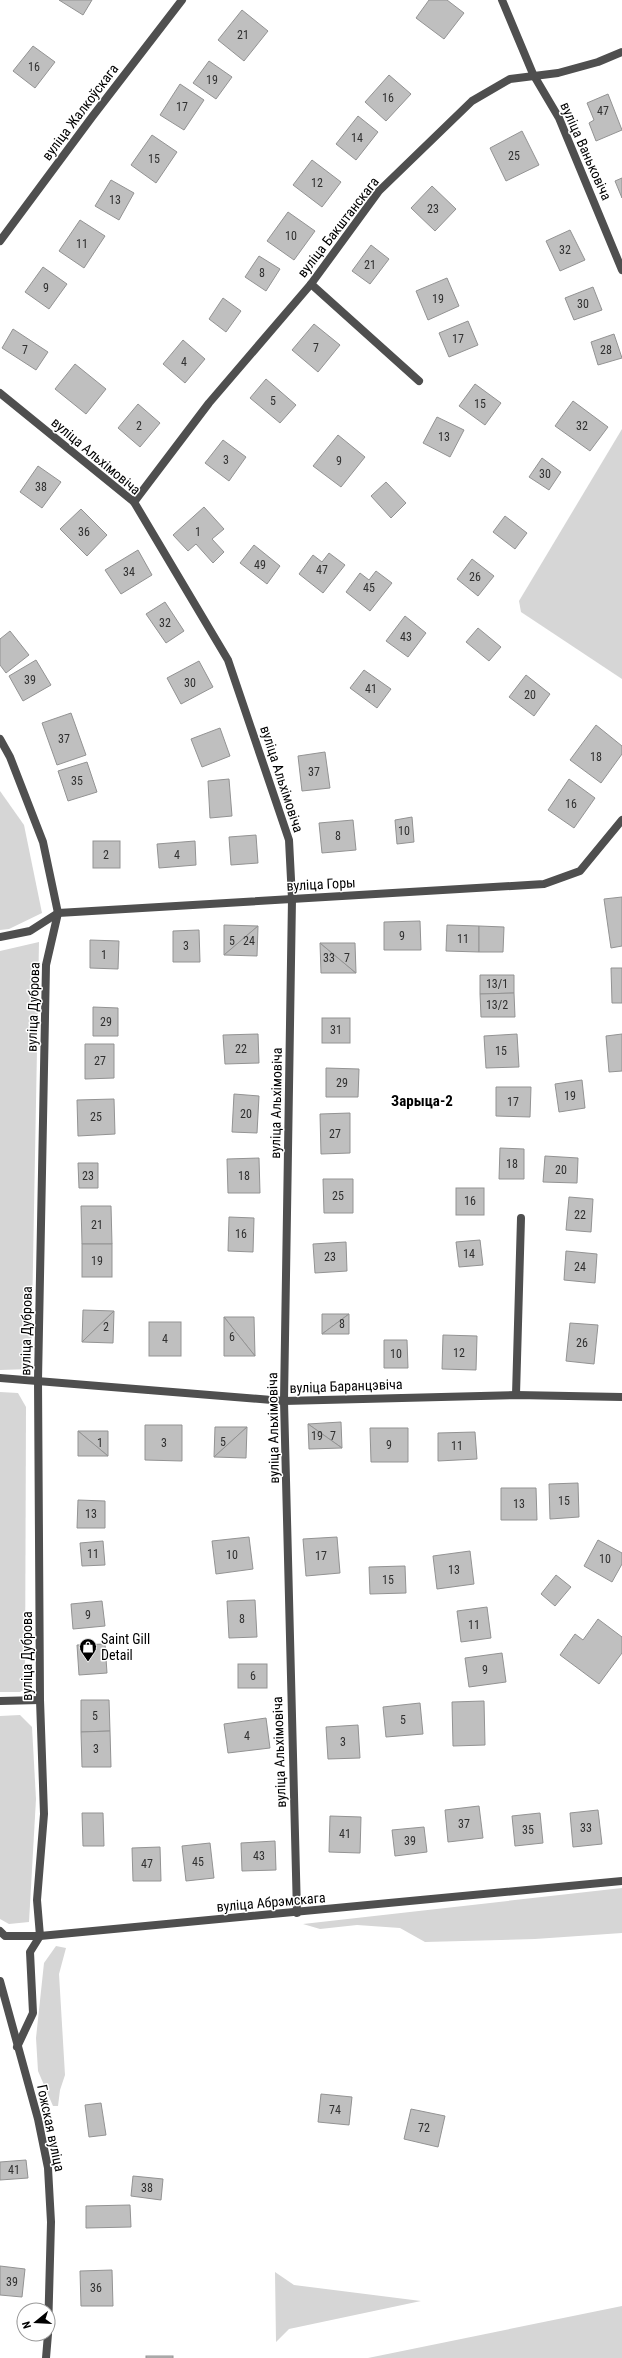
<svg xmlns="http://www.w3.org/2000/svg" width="622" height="2358" viewBox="0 0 622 2358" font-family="'Roboto Condensed',sans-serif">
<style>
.green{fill:#d6d6d6}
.building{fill:#bfbfbf;stroke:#939393}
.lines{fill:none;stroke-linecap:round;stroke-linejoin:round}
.service{stroke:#4f4f4f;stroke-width:8}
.minor{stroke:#4f4f4f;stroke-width:8}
.tertiary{stroke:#4f4f4f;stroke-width:8}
.labels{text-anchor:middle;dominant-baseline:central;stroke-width:3;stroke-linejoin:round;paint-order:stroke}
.number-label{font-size:12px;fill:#303030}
.street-label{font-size:14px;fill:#000;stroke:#fff}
.poi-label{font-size:14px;fill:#000;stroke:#fff;text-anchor:start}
.neighbourhood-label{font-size:15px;font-weight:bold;fill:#000;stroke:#fff}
</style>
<rect width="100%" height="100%" fill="#fff"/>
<g class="green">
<path d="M622,429V679L521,612L519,601Z"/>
<path d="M0,791L24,825L42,913L9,929L0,930Z"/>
<path d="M39,942L31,1369L0,1370V951Z"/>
<path d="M0,1392L18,1393L26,1407L25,1689L20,1692H0Z"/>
<path d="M20,1715L32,1727L36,1799L29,1922L9,1924L0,1919V1716Z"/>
<path d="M622,1888V1933L535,1939L425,1942L400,1928L357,1925L320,1929L303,1924Z"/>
<path d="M56,1946L66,1948L59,1974L65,2075L60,2090L58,2106H53L38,2071L36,2038L44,1963Z"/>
<path d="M275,2272L294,2285L421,2301L289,2329L276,2342Z"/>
<path d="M622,2306V2358H368Z"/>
</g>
<g class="building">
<path d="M59,0H92L83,15Z"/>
<path d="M429,0H447L464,13L444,39L416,18Z"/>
<path d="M242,10L268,31L244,61L218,40Z"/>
<path d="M33,46L55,62L35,88L13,71Z"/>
<path d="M209,61L232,77L216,99L193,83Z"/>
<path d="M389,75L411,94L386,121L365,102Z"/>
<path d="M180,84L204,100L184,130L160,115Z"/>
<path d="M608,94L622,130L596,141L589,123L594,120L587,103Z"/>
<path d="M358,116L378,132L356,160L336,144Z"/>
<path d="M522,131L539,165L506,181L490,148Z"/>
<path d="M152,135L177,152L156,183L131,165Z"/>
<path d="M312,160L341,182L322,207L293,185Z"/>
<path d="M622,178V198L615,181Z"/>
<path d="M111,180L134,193L119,220L95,206Z"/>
<path d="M432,186L456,209L435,231L411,208Z"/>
<path d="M288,212L315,231L294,260L267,241Z"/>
<path d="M80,220L105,236L84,268L59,251Z"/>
<path d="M570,230L585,260L560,271L546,241Z"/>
<path d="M371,245L389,259L370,284L352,271Z"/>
<path d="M259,256L280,269L266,291L245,277Z"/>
<path d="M43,267L67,284L49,309L25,292Z"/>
<path d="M447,278L459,306L428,320L416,291Z"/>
<path d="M593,287L602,310L574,320L565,298Z"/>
<path d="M223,298L241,311L226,332L209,319Z"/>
<path d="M468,321L478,345L449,357L439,333Z"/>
<path d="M314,324L340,345L318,372L292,350Z"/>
<path d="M13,329L48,352L36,370L2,348Z"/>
<path d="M614,334L622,358L598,365L591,342Z"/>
<path d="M183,340L205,359L185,383L163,364Z"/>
<path d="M75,364L106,389L86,414L55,389Z"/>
<path d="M266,379L296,405L280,423L250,398Z"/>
<path d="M475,384L501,403L485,425L459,406Z"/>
<path d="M573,401L608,427L590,451L555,426Z"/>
<path d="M138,404L160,423L140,447L118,428Z"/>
<path d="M437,417L464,430L450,457L423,443Z"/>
<path d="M338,435L365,457L341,487L313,466Z"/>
<path d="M223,440L246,457L229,481L205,463Z"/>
<path d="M542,458L561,472L549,490L529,477Z"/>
<path d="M38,466L61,482L42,508L20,492Z"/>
<path d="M386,482L406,503L391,518L371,496Z"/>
<path d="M204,507L224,529L212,539L224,552L213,563L196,544L188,551L173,535Z"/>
<path d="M81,509L107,535L87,556L60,529Z"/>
<path d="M505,516L527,533L515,549L493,532Z"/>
<path d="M254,545L280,566L267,584L240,563Z"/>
<path d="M138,550L152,575L121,594L105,570Z"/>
<path d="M329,553L345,565L323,593L299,574L313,555L322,562Z"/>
<path d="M472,559L494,576L478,596L457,579Z"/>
<path d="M376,571L392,583L370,611L346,592L360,573L369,580Z"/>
<path d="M165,602L184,631L166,643L146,614Z"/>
<path d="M405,616L426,633L408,657L386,641Z"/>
<path d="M478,628L501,647L489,661L466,642Z"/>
<path d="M10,631L29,655L6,673L0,665V639Z"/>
<path d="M36,660L51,685L23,701L9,676Z"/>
<path d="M199,661L213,687L181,704L167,678Z"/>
<path d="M364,670L391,689L377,708L350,688Z"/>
<path d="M526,675L550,694L534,716L509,697Z"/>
<path d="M71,713L86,755L57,765L42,723Z"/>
<path d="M596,725L622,746V754L601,783L570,760Z"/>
<path d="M220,728L230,756L202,767L191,739Z"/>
<path d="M325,752L330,788L302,791L298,756Z"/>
<path d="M87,762L97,792L68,801L58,771Z"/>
<path d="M229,779L232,816L210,818L208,781Z"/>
<path d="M569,779L595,798L574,828L548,810Z"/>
<path d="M412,817L414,842L397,844L395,820Z"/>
<path d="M353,820L356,850L322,853L319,823Z"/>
<path d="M256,835L258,863L231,865L229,837Z"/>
<rect x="93" y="841" width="27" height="27"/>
<path d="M195,841L196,865L159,868L157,844Z"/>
<path d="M622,897V946L611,948L604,899Z"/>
<path d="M420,921L421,950H384V922Z"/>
<path d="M224,925L258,926L224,955Z"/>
<path d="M447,925L479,926V952L446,951Z"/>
<path d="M258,926L257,956L224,955Z"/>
<path d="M479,926L504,927L503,952H479Z"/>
<path d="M199,930L200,962H173V931Z"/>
<path d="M90,940L119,941L118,969L90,968Z"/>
<path d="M320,943L356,973H321Z"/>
<path d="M320,943H355L356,973Z"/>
<path d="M611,968H622V1003H612Z"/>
<path d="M480,975H514V993L480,994Z"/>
<path d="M514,993L515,1017H481L480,994Z"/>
<path d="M93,1007L118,1008V1036H93Z"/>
<rect x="322" y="1018" width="28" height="25"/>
<path d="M258,1034L259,1063L225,1064L223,1035Z"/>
<path d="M517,1034L519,1067L486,1068L484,1036Z"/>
<path d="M622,1034V1071L609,1072L606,1036Z"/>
<path d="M85,1044H114V1078L85,1079Z"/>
<path d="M326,1068L359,1069L358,1097H326Z"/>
<path d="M582,1080L585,1108L559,1112L555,1084Z"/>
<path d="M496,1087H531L530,1117L496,1116Z"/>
<path d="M234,1094L259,1096L257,1133L232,1132Z"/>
<path d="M114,1099L115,1134L78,1136L77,1100Z"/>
<path d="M350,1113V1153L321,1154L320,1114Z"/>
<path d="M500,1148L524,1149V1179H499Z"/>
<path d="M545,1156L578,1158L577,1183L543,1182Z"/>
<path d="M259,1158L260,1193H228L227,1159Z"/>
<path d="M78,1163H98V1188H79Z"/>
<path d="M323,1179H353V1213H324Z"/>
<rect x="456" y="1188" width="28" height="27"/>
<path d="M569,1197L593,1199L591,1232L566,1230Z"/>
<path d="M81,1206H111L112,1244H82Z"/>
<path d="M229,1217L254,1218L253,1252L228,1251Z"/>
<path d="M480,1240L483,1265L459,1267L456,1242Z"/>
<path d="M346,1242L347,1271L315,1273L313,1244Z"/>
<rect x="82" y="1244" width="30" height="33"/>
<path d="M566,1251L597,1254L595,1283L564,1280Z"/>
<path d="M83,1310L114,1311L82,1342Z"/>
<path d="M114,1311L113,1343L82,1342Z"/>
<path d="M322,1314H349L322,1334Z"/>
<path d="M349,1314V1334H322Z"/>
<path d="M224,1317H254L255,1356Z"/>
<path d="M224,1317L255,1356H224Z"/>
<rect x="149" y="1322" width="32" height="34"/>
<path d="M570,1323L598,1325L594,1364L566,1361Z"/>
<path d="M443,1335L477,1336L476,1370L442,1369Z"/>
<path d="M384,1340H407L408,1368H384Z"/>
<path d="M341,1422L342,1448L308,1424Z"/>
<path d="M308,1424L342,1448L309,1449Z"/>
<path d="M145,1425H182V1461L145,1460Z"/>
<path d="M215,1427H247L214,1457Z"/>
<path d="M247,1427L246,1458L214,1457Z"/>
<path d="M370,1428H408V1462H371Z"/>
<path d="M78,1431H108V1456Z"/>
<path d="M78,1431L108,1456H78Z"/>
<path d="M475,1432L477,1459L438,1461V1433Z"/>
<path d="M578,1483L579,1517L550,1519L549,1484Z"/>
<path d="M501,1488H536L537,1520H501Z"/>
<path d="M78,1500L105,1501V1528H77Z"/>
<path d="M249,1537L253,1569L216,1574L212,1541Z"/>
<path d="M337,1537L340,1573L306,1576L303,1539Z"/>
<path d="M598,1540L622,1553V1564L612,1582L584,1566Z"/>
<path d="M103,1541L105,1565L82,1566L80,1543Z"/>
<path d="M470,1551L474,1584L437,1589L433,1556Z"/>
<path d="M405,1566L406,1593L370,1594L369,1567Z"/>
<path d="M556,1575L571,1587L555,1606L541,1594Z"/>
<path d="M255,1600L257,1637L229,1638L227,1601Z"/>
<path d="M102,1601L105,1626L73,1629L71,1604Z"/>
<path d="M487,1607L491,1638L461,1642L457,1611Z"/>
<path d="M598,1619L622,1637V1653L599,1684L560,1655L575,1634L583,1640Z"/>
<path d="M105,1644L107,1673L79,1675L77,1645Z"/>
<path d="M502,1653L506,1682L469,1687L465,1658Z"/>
<rect x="238" y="1664" width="29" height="24"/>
<path d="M81,1700H109L110,1731L81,1732Z"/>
<path d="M484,1701L485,1745L453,1746L452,1702Z"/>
<path d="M420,1703L423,1734L386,1737L383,1707Z"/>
<path d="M266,1718L270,1748L228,1753L224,1724Z"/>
<path d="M358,1725L360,1758L328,1759L326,1727Z"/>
<path d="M110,1731L111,1767H82L81,1732Z"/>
<path d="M479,1806L483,1838L448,1842L445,1810Z"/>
<path d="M598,1810L602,1844L573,1847L570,1813Z"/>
<path d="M82,1813H103L104,1846H83Z"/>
<path d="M540,1813L543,1843L515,1846L512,1816Z"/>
<path d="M330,1816L361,1817L360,1853L329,1852Z"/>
<path d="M424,1827L427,1852L395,1856L392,1830Z"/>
<path d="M275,1841L276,1870L242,1871L241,1843Z"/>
<path d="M210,1843L214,1878L186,1881L182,1846Z"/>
<path d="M160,1847L161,1881H133L132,1848Z"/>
<path d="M321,2094L352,2097L349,2125L318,2122Z"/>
<path d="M101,2103L106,2135L89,2137L85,2105Z"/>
<path d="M411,2109L445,2116L438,2147L404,2139Z"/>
<path d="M26,2160L28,2178L0,2180V2162Z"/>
<path d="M133,2176L163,2179L161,2200L131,2196Z"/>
<path d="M130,2205L131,2227L86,2228V2206Z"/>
<path d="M0,2266L25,2269L22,2297L0,2295Z"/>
<path d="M112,2270L113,2306H81L80,2271Z"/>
<rect x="146" y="2356" width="27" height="2"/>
</g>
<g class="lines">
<g class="service">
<path d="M311,284L419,381"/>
<path d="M516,1395L521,1218"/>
<path d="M0,1701L40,1700"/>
</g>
<g class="minor">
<path d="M502,0L533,74L559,118L622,270"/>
<path d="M0,241L92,117L182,0"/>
<path d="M0,393L134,502L228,660L289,840L292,899L284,1401L297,1913"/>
<path d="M134,502L209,403L311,284L379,191L472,101L510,79L558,73L598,62L622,52"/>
<path d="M0,739L10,757L43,842L58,913L46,965L38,1380L40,1700L44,1814L37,1900L40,1936H5L0,1931"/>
<path d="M0,937L30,931L58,913L544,884L580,871L622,820"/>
<path d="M0,1378L284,1401L516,1395L622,1397"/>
<path d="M17,2047L33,2013L30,1952L40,1936L622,1881"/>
</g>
<g class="tertiary">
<path d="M0,1981L38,2119L48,2168L51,2222L48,2333"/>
<path d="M46,2358L48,2334"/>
</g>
</g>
<defs>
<g id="shop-pin" transform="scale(0.9)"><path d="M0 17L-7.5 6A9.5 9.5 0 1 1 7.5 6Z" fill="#000" stroke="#fff"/><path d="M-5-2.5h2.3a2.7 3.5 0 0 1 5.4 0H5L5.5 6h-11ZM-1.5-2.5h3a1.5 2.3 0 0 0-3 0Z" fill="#fff"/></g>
</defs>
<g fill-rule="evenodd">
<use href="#shop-pin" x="88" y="1647"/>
</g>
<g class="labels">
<g class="number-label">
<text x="243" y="35">21</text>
<text x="34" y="67">16</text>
<text x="212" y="80">19</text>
<text x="388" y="98">16</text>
<text x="182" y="107">17</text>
<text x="603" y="111">47</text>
<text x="357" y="138">14</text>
<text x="514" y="156">25</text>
<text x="154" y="159">15</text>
<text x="317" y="183">12</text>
<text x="115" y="200">13</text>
<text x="433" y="209">23</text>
<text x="291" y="236">10</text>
<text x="82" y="244">11</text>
<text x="565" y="250">32</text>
<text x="370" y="265">21</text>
<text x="262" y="273">8</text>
<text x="46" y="288">9</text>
<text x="438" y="299">19</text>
<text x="583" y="304">30</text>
<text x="458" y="339">17</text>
<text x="316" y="348">7</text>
<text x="25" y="350">7</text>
<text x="606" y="350">28</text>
<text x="184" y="362">4</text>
<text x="273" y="401">5</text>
<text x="480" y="404">15</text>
<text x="139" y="426">2</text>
<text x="582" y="426">32</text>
<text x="444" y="437">13</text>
<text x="226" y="460">3</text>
<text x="339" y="461">9</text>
<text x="545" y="474">30</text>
<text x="41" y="487">38</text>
<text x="84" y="532">36</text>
<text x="198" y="532">1</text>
<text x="260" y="565">49</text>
<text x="322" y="570">47</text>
<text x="129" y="572">34</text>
<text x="475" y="577">26</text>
<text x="369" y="588">45</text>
<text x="165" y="623">32</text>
<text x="406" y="637">43</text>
<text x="30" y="680">39</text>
<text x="190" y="683">30</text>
<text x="371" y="689">41</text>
<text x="530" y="695">20</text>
<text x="64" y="739">37</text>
<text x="596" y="757">18</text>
<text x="314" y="772">37</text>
<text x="77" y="781">35</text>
<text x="571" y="804">16</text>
<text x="404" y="831">10</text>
<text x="338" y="836">8</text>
<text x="106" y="855">2</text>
<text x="177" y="855">4</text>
<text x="402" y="936">9</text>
<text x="463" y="939">11</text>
<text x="232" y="941">5</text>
<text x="249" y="941">24</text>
<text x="186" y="946">3</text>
<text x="104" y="955">1</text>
<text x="329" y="958">33</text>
<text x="347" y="958">7</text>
<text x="497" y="984">13/1</text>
<text x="497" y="1005">13/2</text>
<text x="106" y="1022">29</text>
<text x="336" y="1030">31</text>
<text x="241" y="1049">22</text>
<text x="501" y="1051">15</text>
<text x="100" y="1061">27</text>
<text x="342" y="1083">29</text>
<text x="570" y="1096">19</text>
<text x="513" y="1102">17</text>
<text x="246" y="1114">20</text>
<text x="96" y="1117">25</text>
<text x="335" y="1134">27</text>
<text x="512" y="1164">18</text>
<text x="561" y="1170">20</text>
<text x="88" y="1176">23</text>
<text x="244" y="1176">18</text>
<text x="338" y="1196">25</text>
<text x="470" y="1201">16</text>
<text x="580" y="1215">22</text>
<text x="97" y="1225">21</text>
<text x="241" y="1234">16</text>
<text x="469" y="1254">14</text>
<text x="330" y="1257">23</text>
<text x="97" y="1261">19</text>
<text x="580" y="1267">24</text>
<text x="342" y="1324">8</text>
<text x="106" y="1327">2</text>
<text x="232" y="1337">6</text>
<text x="165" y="1339">4</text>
<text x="582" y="1343">26</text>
<text x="459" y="1353">12</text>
<text x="396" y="1354">10</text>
<text x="317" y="1436">19</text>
<text x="333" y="1436">7</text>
<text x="223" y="1442">5</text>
<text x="100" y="1443">1</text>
<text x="164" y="1443">3</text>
<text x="389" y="1445">9</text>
<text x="457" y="1446">11</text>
<text x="564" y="1501">15</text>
<text x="519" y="1504">13</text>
<text x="91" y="1514">13</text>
<text x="93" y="1554">11</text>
<text x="232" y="1555">10</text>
<text x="321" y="1556">17</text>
<text x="605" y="1559">10</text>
<text x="454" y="1570">13</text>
<text x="388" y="1580">15</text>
<text x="88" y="1615">9</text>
<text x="242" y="1619">8</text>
<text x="474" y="1625">11</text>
<text x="485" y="1670">9</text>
<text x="253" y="1676">6</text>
<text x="95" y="1716">5</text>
<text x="403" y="1720">5</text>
<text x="247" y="1736">4</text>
<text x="343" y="1742">3</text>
<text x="96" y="1749">3</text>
<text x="464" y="1824">37</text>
<text x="586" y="1828">33</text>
<text x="528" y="1830">35</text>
<text x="345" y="1834">41</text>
<text x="410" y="1841">39</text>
<text x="259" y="1856">43</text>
<text x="198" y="1862">45</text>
<text x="147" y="1864">47</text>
<text x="335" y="2110">74</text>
<text x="424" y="2128">72</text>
<text x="14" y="2170">41</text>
<text x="147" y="2188">38</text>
<text x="12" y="2282">39</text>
<text x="96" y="2288">36</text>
</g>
<g class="street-label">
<text transform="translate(80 112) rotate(-53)">вуліца Жалкоўскага</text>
<text transform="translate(586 151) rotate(66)">вуліца Ваньковіча</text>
<text transform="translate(338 227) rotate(-52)">вуліца Бакштанскага</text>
<text transform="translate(96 456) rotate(40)">вуліца Альхімовіча</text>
<text transform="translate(282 779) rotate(72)">вуліца Альхімовіча</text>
<text transform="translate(321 884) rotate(-3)">вуліца Горы</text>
<text transform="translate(33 1007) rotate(-88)">вуліца Дуброва</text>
<text transform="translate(276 1103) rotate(-89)">вуліца Альхімовіча</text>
<text transform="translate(26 1331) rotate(-89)">вуліца Дуброва</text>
<text transform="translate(346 1386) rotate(-2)">вуліца Баранцэвіча</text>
<text transform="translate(273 1428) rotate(-91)">вуліца Альхімовіча</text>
<text transform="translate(27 1656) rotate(-90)">вуліца Дуброва</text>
<text transform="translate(279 1752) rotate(-92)">вуліца Альхімовіча</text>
<text transform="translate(271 1902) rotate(-5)">вуліца Абрэмскага</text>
<text transform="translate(51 2128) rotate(78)">Гожская вуліца</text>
</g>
<g class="poi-label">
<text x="101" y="1639">Saint Gill<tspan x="101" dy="16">Detail</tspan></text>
</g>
<g class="neighbourhood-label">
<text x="422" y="1101">Зарыца-2</text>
</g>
</g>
<g transform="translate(36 2322) rotate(252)"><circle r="19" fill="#ffffff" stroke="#999999"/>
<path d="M0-3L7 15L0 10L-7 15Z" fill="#000000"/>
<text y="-6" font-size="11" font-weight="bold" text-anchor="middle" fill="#000000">N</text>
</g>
</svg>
